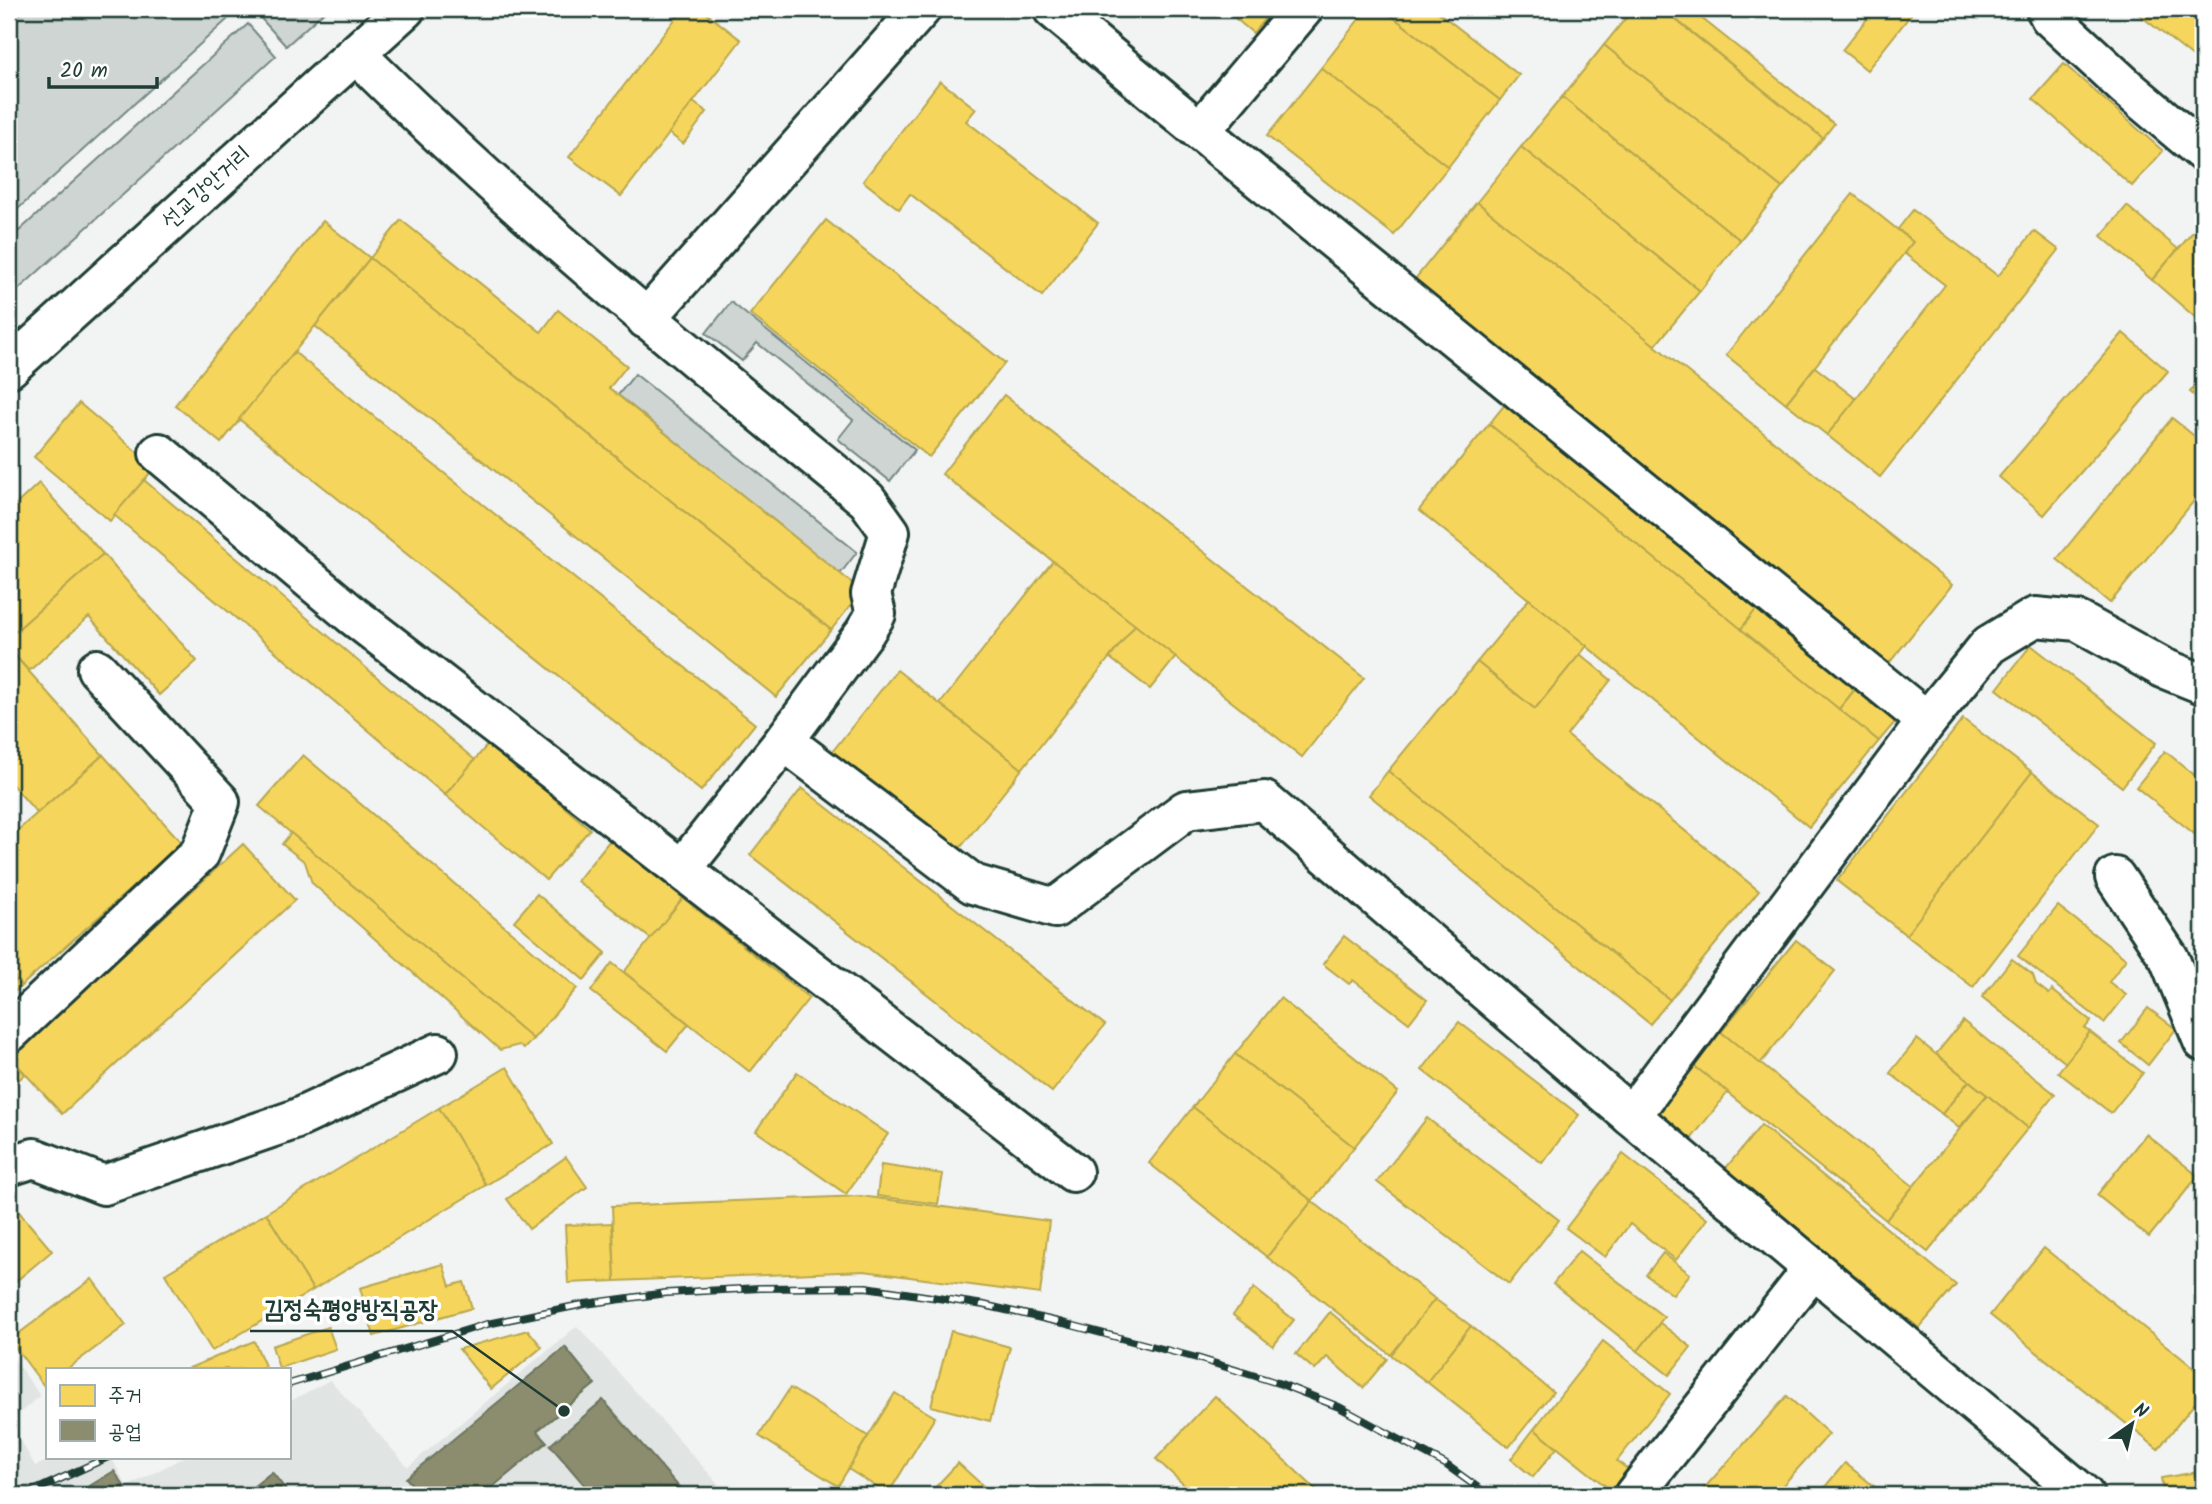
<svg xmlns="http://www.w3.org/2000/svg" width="2212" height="1504" viewBox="0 0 2212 1504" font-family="Kalam,'Poor Story',sans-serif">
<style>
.built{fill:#e0e4e3}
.green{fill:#ced5d3;stroke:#768984;stroke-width:2}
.homes{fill:#f6d55c;stroke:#b6a750;stroke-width:2}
.industry{fill:#8c8c6e;stroke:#6b745d;stroke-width:2}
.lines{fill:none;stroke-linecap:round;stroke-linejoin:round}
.minor-casing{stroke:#1f3d34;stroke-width:44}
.major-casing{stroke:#1f3d34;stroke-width:44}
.minor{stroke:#fff;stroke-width:38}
.major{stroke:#fff;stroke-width:38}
.rail-casing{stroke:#1f3d34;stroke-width:8}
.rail{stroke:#fff;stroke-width:5;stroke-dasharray:16;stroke-linecap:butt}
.labels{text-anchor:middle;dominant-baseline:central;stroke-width:7;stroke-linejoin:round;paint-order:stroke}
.street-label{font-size:23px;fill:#1f3d34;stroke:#fff}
.leader{fill:none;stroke:#1f3d34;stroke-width:2.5}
.callout-dot{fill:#1f3d34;stroke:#fff;stroke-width:2.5}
.callout-label{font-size:24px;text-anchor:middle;font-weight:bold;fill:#1f3d34;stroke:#fff;stroke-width:7;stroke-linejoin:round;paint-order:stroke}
</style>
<rect width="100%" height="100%" fill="#f2f3f3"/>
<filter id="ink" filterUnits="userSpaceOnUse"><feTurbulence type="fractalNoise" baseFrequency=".0143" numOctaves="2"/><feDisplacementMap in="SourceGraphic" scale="14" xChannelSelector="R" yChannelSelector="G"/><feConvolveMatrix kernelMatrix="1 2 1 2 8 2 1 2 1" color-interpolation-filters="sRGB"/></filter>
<g filter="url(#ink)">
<path class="built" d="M577,1326L728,1495H9V1352L40,1396L10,1421L35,1466L58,1457H111L127,1487L184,1457H289V1402L330,1380L408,1467Z"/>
<g class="green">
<path d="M25,9H239L9,217V24Z"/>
<path d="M263,9H327L286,46L257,14Z"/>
<path d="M248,24L276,56L9,298V240Z"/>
<path d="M731,302L915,450L890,481L838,439L853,420L757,343L742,361L706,333Z"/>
<path d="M635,374L857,552L840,574L618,395Z"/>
</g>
<g class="homes">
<path d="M683,9H701L741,40L621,196L569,157Z"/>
<path d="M1224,9H1273L1253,33Z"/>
<path d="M1367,9H1383L1500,100L1448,167L1321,68Z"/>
<path d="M1383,9H1434L1519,75L1500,100Z"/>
<path d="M1633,9H1662L1823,138L1782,188L1604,45Z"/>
<path d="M1671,9H1690L1834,124L1823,138L1668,13Z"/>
<path d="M1875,9H1909L1913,12L1867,70L1842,50Z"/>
<path d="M2132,9H2203V65Z"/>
<path d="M1604,45L1782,188L1740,240L1562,97Z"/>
<path d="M2064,64L2163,151L2132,186L2033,99Z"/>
<path d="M1321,68L1448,167L1394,235L1267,136Z"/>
<path d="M940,81L976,109L966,121L1098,223L1042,296L910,194L899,209L863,181Z"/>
<path d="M1562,97L1740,240L1700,291L1521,147Z"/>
<path d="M693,102L707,112L683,144L669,133Z"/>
<path d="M1521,147L1700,291L1655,346L1477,202Z"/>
<path d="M1853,194L1913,242L1786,403L1726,355Z"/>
<path d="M1477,202L1952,585L1886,667L1411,284Z"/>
<path d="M2127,206L2178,249L2152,280L2101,236Z"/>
<path d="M1913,210L1998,276L2034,231L2059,250L1880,477L1827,435L1945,285L1904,253L1913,242L1898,229Z"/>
<path d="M401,220L541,332L558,310L627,366L609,388L862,591L831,630L370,258Z"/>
<path d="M826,220L1005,363L929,457L750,314Z"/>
<path d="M2203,220V310L2196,318L2152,280Z"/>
<path d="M323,221L370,258L221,443L175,405Z"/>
<path d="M370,258L831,630L776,697L315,326Z"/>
<path d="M2123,333L2168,371L2044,515L1999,477Z"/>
<path d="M294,352L755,724L701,791L239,419Z"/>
<path d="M1815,367L1856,399L1827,435L1786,403Z"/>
<path d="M2203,377V403L2190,392Z"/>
<path d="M1004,395L1364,678L1302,757L942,474Z"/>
<path d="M1511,397L1762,602L1741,629L1489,424Z"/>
<path d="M79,403L155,467L110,521L34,457Z"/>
<path d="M2172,418L2203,443V490L2110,603L2057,559Z"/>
<path d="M1489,424L1879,741L1809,827L1419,510Z"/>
<path d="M144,480L475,760L445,795L114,515Z"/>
<path d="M39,483L103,554L9,637V511Z"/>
<path d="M103,554L197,661L159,695L89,617L29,671L9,649V637Z"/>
<path d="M1053,561L1135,625L1022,769L940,704Z"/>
<path d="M1529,599L1587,646L1535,709L1477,662Z"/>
<path d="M1762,602L1861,682L1839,709L1741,629Z"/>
<path d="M1135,625L1176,657L1150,689L1110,658Z"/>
<path d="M2031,645L2156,743L2122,787L1997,689Z"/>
<path d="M9,649L103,755L37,813L9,781Z"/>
<path d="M1580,654L1611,680L1567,735L1759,891L1670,1000L1388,771L1477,662L1535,709Z"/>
<path d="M897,670L1022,769L957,852L832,752Z"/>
<path d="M1861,682L1901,715L1879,741L1839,709Z"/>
<path d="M1963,719L2032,772L1906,935L1837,881Z"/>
<path d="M489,743L590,829L546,880L445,795Z"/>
<path d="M2165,751L2203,782V841L2136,787Z"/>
<path d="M103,755L182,843L21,986L9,972V838Z"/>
<path d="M303,755L577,988L533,1039L259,806Z"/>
<path d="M1388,771L1670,1000L1650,1024L1369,795Z"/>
<path d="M2032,772L2099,824L1973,987L1906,935Z"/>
<path d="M802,788L1105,1025L1052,1092L750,855Z"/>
<path d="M291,833L533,1039L524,1049L519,1045L500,1050L312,883L305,862L282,844Z"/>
<path d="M610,840L683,898L651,939L577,881Z"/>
<path d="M243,844L295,900L62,1114L11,1058Z"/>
<path d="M537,894L606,953L584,980L514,921Z"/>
<path d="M683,898L809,998L750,1072L624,972Z"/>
<path d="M2058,906L2126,959L2109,982L2126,995L2104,1023L2018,956Z"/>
<path d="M1344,936L1427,1000L1409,1023L1353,980L1349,984L1323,964Z"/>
<path d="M1796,940L1835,971L1760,1064L1721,1032Z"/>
<path d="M2012,959L2033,975L2036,984L2049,994L2052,990L2091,1021L2085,1028L2090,1032L2066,1063L1982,997Z"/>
<path d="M612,963L689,1024L667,1051L591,991Z"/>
<path d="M9,972L21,986L9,997Z"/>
<path d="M1280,998L1398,1092L1354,1147L1235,1054Z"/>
<path d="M2148,1008L2176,1029L2148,1065L2121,1043Z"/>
<path d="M1963,1021L2055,1094L2028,1128L1936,1054Z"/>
<path d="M1459,1022L1579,1115L1542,1163L1422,1070Z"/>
<path d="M1721,1032L1913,1186L1886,1220L1694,1066Z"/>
<path d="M2090,1032L2143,1073L2111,1113L2058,1072Z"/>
<path d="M1917,1039L1969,1081L1942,1114L1890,1073Z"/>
<path d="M1235,1054L1354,1147L1312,1201L1193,1107Z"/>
<path d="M11,1058L25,1074L9,1089V1060Z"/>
<path d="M1694,1066L1728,1092L1688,1143L1654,1116Z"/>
<path d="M507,1067L553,1144L486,1185L439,1108Z"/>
<path d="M797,1072L888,1134L846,1194L756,1131Z"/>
<path d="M1969,1081L1987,1095L1959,1128L1942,1114Z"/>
<path d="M1987,1095L2028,1128L1928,1252L1886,1220Z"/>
<path d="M1193,1107L1312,1201L1267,1257L1149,1163Z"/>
<path d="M439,1108L486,1185L313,1290L266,1213Z"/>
<path d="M1427,1118L1559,1220L1509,1284L1377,1182Z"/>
<path d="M1761,1125L1956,1285L1919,1328L1725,1169Z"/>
<path d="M2146,1134L2198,1176L2149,1237L2097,1195Z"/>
<path d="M1623,1154L1707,1219L1676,1260L1630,1224L1605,1257L1566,1228Z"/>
<path d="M566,1157L587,1187L529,1229L507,1199Z"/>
<path d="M881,1165L943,1174L938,1204L877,1196Z"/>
<path d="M861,1196L1049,1221L1040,1294L864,1271L615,1281L612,1206Z"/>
<path d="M9,1200L52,1251L9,1287Z"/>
<path d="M1312,1201L1435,1299L1391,1355L1267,1257Z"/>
<path d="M266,1213L313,1290L212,1351L165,1274Z"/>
<path d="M612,1223L615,1281L568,1283L565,1225Z"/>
<path d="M2203,1241V1315L2194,1242Z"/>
<path d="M2044,1248L2203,1375V1393L2158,1449L1990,1315Z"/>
<path d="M1579,1251L1664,1317L1638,1351L1553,1284Z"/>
<path d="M1663,1253L1690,1274L1673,1295L1646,1275Z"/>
<path d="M443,1264L450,1286L464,1282L472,1308L374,1336L360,1288Z"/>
<path d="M92,1279L126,1325L67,1369H47V1384L44,1386L10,1340Z"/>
<path d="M1254,1288L1294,1320L1273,1346L1233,1315Z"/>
<path d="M1435,1299L1471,1326L1427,1382L1391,1355Z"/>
<path d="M1330,1312L1387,1359L1363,1388L1327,1357L1315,1370L1296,1354Z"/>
<path d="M1660,1323L1691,1347L1669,1375L1638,1351Z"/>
<path d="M1471,1326L1553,1392L1509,1447L1427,1382Z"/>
<path d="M328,1327L336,1349L279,1368L272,1346Z"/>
<path d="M528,1330L542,1347L491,1389L459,1349Z"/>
<path d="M951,1331L1010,1347L990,1421L931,1406Z"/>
<path d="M254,1341L265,1366L258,1369H187Z"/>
<path d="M1603,1341L1670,1394L1617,1461L1629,1470L1613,1492L1534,1429Z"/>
<path d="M790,1388L868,1436L838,1486L759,1436Z"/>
<path d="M895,1393L935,1417L888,1494L848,1469Z"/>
<path d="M1215,1396L1322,1495H1195L1156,1459Z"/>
<path d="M1787,1396L1829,1434L1774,1495H1698Z"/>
<path d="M1534,1429L1557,1448L1533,1477L1511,1459Z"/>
<path d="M958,1463L993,1495H928Z"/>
<path d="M1845,1463L1885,1495H1818Z"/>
<path d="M2203,1471V1495H2164L2161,1478Z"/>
</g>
<g class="industry">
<path d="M565,1347L595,1384L537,1431L547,1442L483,1495H421L406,1478Z"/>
<path d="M603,1400L686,1495H593L550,1445Z"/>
<path d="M114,1471L130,1495H75Z"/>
<path d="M272,1472L290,1495H243Z"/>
</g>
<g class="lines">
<g class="minor-casing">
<g id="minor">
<path d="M1053,9L1200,131L1927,721"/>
<path d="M2046,9L2050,17L2127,88L2203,152"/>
<path d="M356,54C516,213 692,357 867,500L890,532L871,594L876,614L865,632L784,741L682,869"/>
<path d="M1200,131L1303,9"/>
<path d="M646,319L921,9"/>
<path d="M159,453L351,614L1073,1172"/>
<path d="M784,741L973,884L1055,908L1186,810L1264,801L1631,1116L2084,1495"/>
<path d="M2115,877L2169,958L2203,1041"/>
<path d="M9,1033L200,853L220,802L97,669"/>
<path d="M1631,1116L1927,721L1989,645L2035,617L2078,621L2163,668L2203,684"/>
<path d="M9,1166L34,1158L104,1185L294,1120L438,1053"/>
<path d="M1634,1495L1813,1269"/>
</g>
</g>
<g class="major-casing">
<path id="major" d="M9,368L405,9"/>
</g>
<use href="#minor" class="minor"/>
<use href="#major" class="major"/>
<g class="rail-casing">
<g id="rail">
<path d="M289,1384L487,1324L585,1304L666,1293L760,1288L866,1287L984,1305L1063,1323L1197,1358L1281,1384L1339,1407L1445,1464L1488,1495"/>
<path d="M25,1495L108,1457"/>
</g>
</g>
<use href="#rail" class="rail"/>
</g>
</g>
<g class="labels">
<g class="street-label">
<text transform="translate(207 188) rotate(-42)">선교강안거리</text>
</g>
</g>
<path class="leader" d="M564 1411L452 1331H250"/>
<circle class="callout-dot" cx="564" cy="1411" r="7"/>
<g class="callout-label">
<text x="351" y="1317">김정숙평양방직공장</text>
</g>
<rect width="2212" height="1504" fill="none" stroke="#fff" stroke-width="35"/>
<rect x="18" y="18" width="2177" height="1469" fill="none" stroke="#1f3d34" stroke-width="2.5" filter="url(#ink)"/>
<rect x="46" y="1368" width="245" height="91" fill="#ffffff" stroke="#a5b1ae" stroke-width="2"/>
<rect x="60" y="1385" width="35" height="21" fill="#f6d55c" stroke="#a5b1ae" stroke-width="2"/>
<text x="108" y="1402" font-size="21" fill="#1f3d34">주거</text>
<rect x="60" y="1420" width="35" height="21" fill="#8c8c6e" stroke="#a5b1ae" stroke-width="2"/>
<text x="108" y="1438" font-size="21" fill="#1f3d34">공업</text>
<g transform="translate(2132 1424) rotate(34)" stroke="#ffffff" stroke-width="5" paint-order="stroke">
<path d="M0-5L12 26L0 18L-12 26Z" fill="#1f3d34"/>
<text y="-10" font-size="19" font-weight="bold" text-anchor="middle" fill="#1f3d34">N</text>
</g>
<path d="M49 77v10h108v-10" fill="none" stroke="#1f3d34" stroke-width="3.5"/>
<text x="60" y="77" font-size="21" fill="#1f3d34" stroke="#ffffff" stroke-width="5" paint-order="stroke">20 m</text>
</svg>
